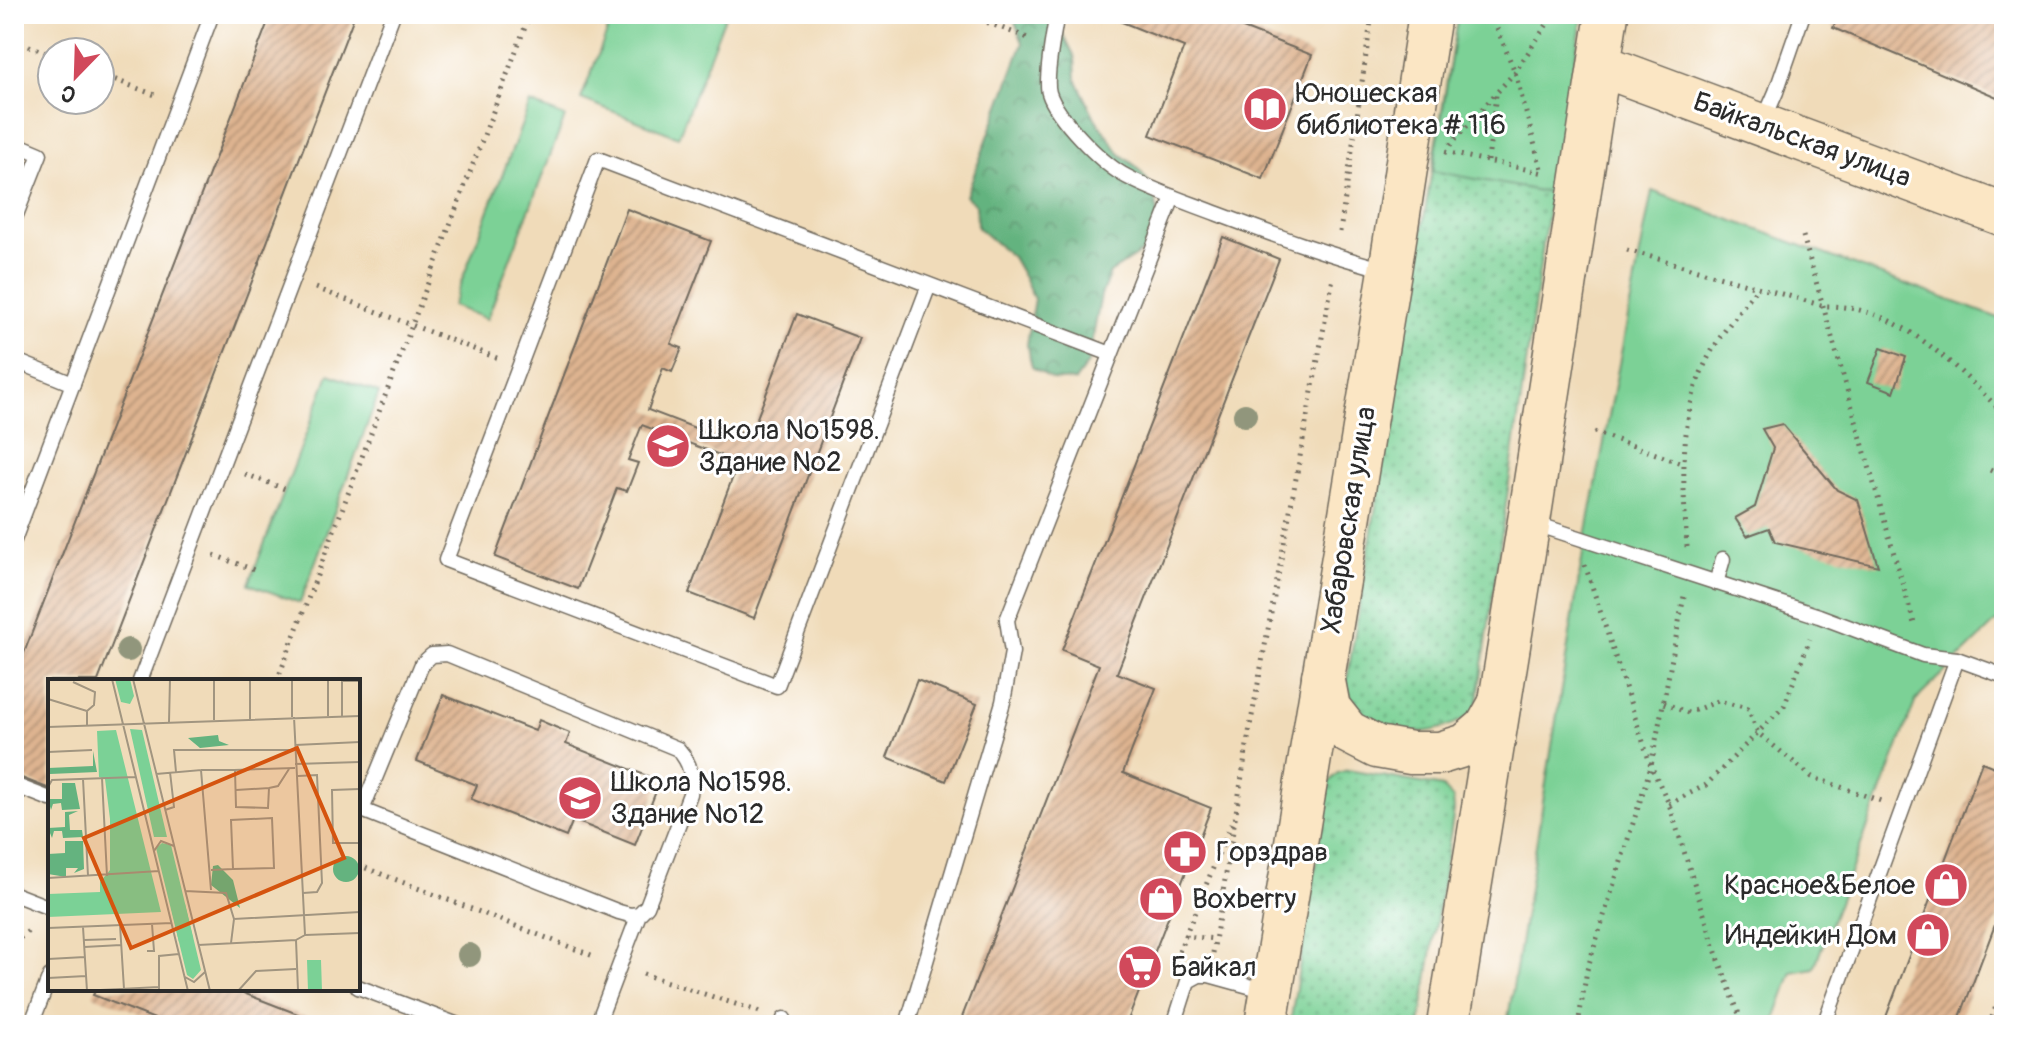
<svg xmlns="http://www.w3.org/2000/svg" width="2018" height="1039" viewBox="0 0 2018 1039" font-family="Pangolin,sans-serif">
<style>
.grass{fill:url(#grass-dots);stroke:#537e60;stroke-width:2}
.forest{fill:url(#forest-crowns);stroke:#486f55;stroke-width:2}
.green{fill:#7bd196;stroke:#537e60;stroke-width:2}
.building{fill:url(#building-hatch)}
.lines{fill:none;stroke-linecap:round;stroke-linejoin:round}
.lane-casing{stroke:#70695d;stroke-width:17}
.secondary-casing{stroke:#70695d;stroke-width:45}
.path{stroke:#70695d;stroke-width:5;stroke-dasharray:2 6;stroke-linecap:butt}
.lane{stroke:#fff;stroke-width:14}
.secondary{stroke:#fbe6c4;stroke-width:42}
.tree{fill:#91967c}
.labels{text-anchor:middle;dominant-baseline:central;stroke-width:6;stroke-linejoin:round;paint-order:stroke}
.poi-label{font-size:28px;fill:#2b2b2b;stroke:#fff;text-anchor:start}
.street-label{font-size:28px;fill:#2b2b2b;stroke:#fff}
.inset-road{fill:none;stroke:#a19580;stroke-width:2}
.view{fill:#d5540f;fill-opacity:0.15;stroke:#d5540f;stroke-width:4}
.inset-edge{fill:none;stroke:#2b2b2b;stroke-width:4}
</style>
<defs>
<pattern id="grass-dots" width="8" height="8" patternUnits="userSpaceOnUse" patternTransform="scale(2)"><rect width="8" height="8" fill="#7bd196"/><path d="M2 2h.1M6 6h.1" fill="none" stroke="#65aa7b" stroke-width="1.8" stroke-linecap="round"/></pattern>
<pattern id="forest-crowns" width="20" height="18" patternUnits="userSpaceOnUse" patternTransform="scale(2)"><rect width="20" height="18" fill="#64b37f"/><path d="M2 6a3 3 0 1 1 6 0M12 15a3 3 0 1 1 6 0" fill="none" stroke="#539268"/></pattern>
<pattern id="building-hatch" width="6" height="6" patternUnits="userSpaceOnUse" patternTransform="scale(2)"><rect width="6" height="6" fill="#deb490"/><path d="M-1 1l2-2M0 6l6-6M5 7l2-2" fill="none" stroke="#b49376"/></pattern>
</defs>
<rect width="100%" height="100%" fill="#fff"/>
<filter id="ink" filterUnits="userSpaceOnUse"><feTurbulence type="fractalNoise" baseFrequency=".0125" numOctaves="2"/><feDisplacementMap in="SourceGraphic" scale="16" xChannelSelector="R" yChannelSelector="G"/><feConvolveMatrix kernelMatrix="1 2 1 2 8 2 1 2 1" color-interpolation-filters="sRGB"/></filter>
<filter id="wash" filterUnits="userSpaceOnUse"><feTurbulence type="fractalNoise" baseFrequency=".006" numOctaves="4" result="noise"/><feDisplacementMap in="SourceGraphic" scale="32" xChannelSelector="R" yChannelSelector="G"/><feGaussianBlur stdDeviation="1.8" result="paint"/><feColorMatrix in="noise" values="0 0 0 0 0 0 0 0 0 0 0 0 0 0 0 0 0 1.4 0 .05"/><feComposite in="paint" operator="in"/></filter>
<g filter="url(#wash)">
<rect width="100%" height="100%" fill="#f0dbb9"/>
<g class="grass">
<path d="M1458,14H1582L1553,175L1477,706L1474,714C1447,729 1419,738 1389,728C1379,725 1369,721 1361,714C1354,707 1350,695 1346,686Z"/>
<path d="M1348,770L1443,787L1453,799L1454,810L1420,1025H1290L1329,782L1338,773Z"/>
</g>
<path class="forest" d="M1012,14H1053L1075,57L1076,79L1095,118L1120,154L1137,167L1151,185L1157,206L1158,229L1147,249L1110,273L1101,295L1088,363L1075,381L1052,379L1032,367L1027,345L1034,299L1024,278L1012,257L977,227L976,205L966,196L1023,43Z"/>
<g class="green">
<path d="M614,14H726L678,137L581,99Z"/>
<path d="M1458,14H1583L1551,193L1433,171Z"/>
<path d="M530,103L565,117L487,319L452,306Z"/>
<path d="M1652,191L2004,320V624L1996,622L1916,700L1814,968L1792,972L1773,1025H1507L1584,547Z"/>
<path d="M329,374L379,393L300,603L249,584Z"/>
</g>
<g id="blocks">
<g class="building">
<path d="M271,14H355L98,681H50V789L14,775V679Z"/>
<path d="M1102,14H1207L1312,55L1263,179L1150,135L1184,47Z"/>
<path d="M1839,14H2004V100L1833,28Z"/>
<path d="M627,209L711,241L671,344L682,348L672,372L663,368L648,410L726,440L730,429L750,436L797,314L860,338L754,618L689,593L735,471L717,464L720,455L642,425L628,460L638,463L627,491L617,488L578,589L495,557Z"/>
<path d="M1223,237L1279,259L1117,673L1156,688L1123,773L1211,808L1126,1025H959L1099,665L1062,650Z"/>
<path d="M1881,348L1906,357L1894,392L1868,382Z"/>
<path d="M1782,424L1837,490L1858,500L1878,566L1775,542L1769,528L1747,536L1735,518L1755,507L1773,448L1762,429Z"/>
<path d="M917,680L977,704L946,781L887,757Z"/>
<path d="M443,695L535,731L539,720L555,727L570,733L566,744L660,781L635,845L573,820L566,837L471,799L477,785L417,761Z"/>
<path d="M1982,762L2004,771V901L1957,1025H1883Z"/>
<path d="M96,989H233L326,1025H170L93,995Z"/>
</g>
</g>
</g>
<g filter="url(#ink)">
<use href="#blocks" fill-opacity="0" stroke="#70695d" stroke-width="2"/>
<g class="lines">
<g class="lane-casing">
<g id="lane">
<path d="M1057,14C1054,30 1045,80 1049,93C1057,118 1100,161 1122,174C1150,190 1187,202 1218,214C1274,235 1328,255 1386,270"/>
<path d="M1763,122L1776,92L1803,14"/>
<path d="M14,143L40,154L14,220"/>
<path d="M929,285L777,686L446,560L598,159L1111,354"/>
<path d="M14,360L73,384"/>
<path d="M1533,523L1819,616L1923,655L1957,659L2004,676"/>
<path d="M14,540L212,14"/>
<path d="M1716,583L1723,559"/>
<path d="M140,681L393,14"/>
<path d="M14,785L50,799"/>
<path d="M14,894L50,908"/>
<path d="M358,987L458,1025"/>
<path d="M31,1025L50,976"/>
<path d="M597,1025L639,914L647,906L690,794C693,775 691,764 678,749L447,654L432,655L422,664L362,810L619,912L630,915L639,914"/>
<path d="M782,1025L784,1019"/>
<path d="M907,1025L1003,702L1012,652L1007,620L1173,197"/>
<path d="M1174,1025L1188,981L1199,975H1209L1267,991"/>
<path d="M1824,1025L1957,659"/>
</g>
</g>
<g class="secondary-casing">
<g id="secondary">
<path d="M1600,65L2004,215"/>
<path d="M1323,676L1329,708L1348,732L1377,747L1411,753H1440L1466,745L1486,728L1500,703"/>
<path d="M1266,1025L1390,271L1430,14"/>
<path d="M1448,1025L1529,521L1607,14"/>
</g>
</g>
<g class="path">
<path d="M965,14L1028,38"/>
<path d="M1491,14L1515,72L1542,172"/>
<path d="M14,40L52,55"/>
<path d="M100,74L155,95"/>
<path d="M1450,145L1515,72L1554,14"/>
<path d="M1445,152L1544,173"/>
<path d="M1488,161L1496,95"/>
<path d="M1340,232L1372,14"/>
<path d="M1803,236L1915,627"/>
<path d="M1627,250L1824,306C1896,305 1948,359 1996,406L2004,410"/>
<path d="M316,288L497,358"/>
<path d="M1594,432L1684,464"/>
<path d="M1990,470L2004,477"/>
<path d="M245,474L285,489"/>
<path d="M1687,547C1683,486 1678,420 1705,364C1718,336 1739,312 1757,288"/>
<path d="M214,555L254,570"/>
<path d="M1585,565L1651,766L1669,804L1716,952L1743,1025"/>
<path d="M277,681L530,14"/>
<path d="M1664,703L1688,713L1718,701L1748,708L1758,733L1812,777L1881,801"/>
<path d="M1669,804L1706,785L1784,706L1810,639"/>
<path d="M358,865L596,957"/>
<path d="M1185,936L1232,822"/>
<path d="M14,943L32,928"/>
<path d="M1213,953L1250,727L1333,278"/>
<path d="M1176,959L1185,936L1215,939"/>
<path d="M643,974L763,1013"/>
<path d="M1992,1018L2004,1023"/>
<path d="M1578,1025L1587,970L1651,766L1684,596"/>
<path d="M1989,1025L2004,985"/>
</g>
<use href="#lane" class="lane"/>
<use href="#secondary" class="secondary"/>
</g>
<g class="tree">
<circle cx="1245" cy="415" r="12"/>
<circle cx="128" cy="650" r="12"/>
<circle cx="469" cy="955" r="12"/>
</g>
</g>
<defs>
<g id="library-disc" transform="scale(2.3)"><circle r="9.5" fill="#d1495b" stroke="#fff"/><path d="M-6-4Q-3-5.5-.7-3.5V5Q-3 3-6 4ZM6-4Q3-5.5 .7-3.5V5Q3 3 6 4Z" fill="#fff"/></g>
<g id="school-disc" transform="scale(2.3)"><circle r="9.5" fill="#d1495b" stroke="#fff"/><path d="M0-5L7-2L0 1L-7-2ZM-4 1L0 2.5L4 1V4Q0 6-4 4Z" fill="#fff"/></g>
<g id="pharmacy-disc" transform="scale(2.3)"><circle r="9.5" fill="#d1495b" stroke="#fff"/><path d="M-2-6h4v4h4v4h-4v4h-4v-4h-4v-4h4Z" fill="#fff"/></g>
<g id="shop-disc" transform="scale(2.3)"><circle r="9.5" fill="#d1495b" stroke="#fff"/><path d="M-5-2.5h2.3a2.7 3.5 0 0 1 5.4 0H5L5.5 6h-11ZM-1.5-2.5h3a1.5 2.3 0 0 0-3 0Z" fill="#fff"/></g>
<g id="supermarket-disc" transform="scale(2.3)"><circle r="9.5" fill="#d1495b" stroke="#fff"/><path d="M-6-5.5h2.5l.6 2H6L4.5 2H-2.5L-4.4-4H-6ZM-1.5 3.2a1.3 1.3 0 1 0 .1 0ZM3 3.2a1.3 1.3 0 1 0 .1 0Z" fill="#fff"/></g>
</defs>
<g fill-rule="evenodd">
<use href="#library-disc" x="1265" y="109"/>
<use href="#school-disc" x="668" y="446"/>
<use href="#school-disc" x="580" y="798"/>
<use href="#pharmacy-disc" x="1185" y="852"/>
<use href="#shop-disc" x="1946" y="885"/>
<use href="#shop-disc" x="1161" y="899"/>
<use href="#shop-disc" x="1928" y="935"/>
<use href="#supermarket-disc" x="1140" y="967"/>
</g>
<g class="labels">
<g class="poi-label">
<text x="1296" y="93">Юношеская<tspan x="1296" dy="32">библиотека # 116</tspan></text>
<text x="699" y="430">Школа №1598.<tspan x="699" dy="32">Здание №2</tspan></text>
<text x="611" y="782">Школа №1598.<tspan x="611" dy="32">Здание №12</tspan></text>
<text x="1216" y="852">Горздрав</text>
<text x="1915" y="885" text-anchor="end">Красное&amp;Белое</text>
<text x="1192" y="899">Boxberry</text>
<text x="1897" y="935" text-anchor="end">Индейкин Дом</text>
<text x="1171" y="967">Байкал</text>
</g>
<g class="street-label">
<text transform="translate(1802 140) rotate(20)">Байкальская улица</text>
<text transform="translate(1349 520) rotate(-81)">Хабаровская улица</text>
</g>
</g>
<g transform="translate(48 679)">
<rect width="312" height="312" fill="#f0dbb9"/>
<path d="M67,0H82L86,17L82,25L73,23ZM82,50L94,51L119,158H106ZM114,164L123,166L153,291L145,300L139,296L108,169Z" fill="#7bd196"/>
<path d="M170,56L171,62L181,66L152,69L140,59ZM45,72L49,93L2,95L0,105V89L45,87ZM14,104H27L32,130L14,131L13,124L5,125L3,131L0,120H14ZM30,132L21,136L22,151H34L35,158L15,159L14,152H6L4,159L0,149L17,148V133ZM17,162H35L36,190L26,194L30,189H18V198L0,195V175L17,174ZM285 190a13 13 0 1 1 26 0a13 13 0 1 1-26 0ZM170,186L185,201L192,229L163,206L165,187Z" fill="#64b37f"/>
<path d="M68,51L113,233L0,238V215L52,213V203L62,191V140L57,100L51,98L49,52ZM137,225L145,259L131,263L123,228ZM259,281H273L274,312H260Z" fill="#7bd196"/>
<path class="inset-road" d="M64,0L140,312M85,0L162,312M202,0V40M280,0V37M25,3L47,13L46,26L39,32M0,20L39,32V47M294,37V2H312M244,38V0M166,41V0M121,43L122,0M0,48L312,37M247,66L312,63M0,73L44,71M247,85L312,83M153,91H186M128,93L126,71H247M108,95L153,91L163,211M250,97L269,96L274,204L269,213L255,214M54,99L59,197M35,100L40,197M0,108L4,101L88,98M221,109L230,107L241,90M312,110L284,111L285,164H312M188,111L221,109L220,129L188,128L187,91L247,89M117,131L126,128L122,93M106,172L113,162L126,167M163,191L185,190L226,189L224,139L183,141L185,190M0,199L111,192M137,212L178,214L186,240L312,233M72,246L76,310M35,248L39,312M0,249L124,244M257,256L312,254M36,261L68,260M183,264L186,240M150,266L248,261M36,268L73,266M99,272H106L104,245M0,280L37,278M137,298L146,303L157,293M0,299L38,297M33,312L111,308M111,312V277L131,275M190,312L208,292L248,290M229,312L250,311L248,261L257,256L246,38"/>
<path class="view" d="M249,69L296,179L83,269L36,159Z"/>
<rect width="312" height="312" class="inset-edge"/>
</g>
<rect width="2018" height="1039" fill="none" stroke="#fff" stroke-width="48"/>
<g transform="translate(76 76) rotate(203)"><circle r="38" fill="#ffffff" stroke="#aaaaaa" stroke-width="2"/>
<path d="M0-6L14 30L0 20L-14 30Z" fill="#d1495b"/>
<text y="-12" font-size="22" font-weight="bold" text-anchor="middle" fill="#2b2b2b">С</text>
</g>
</svg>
